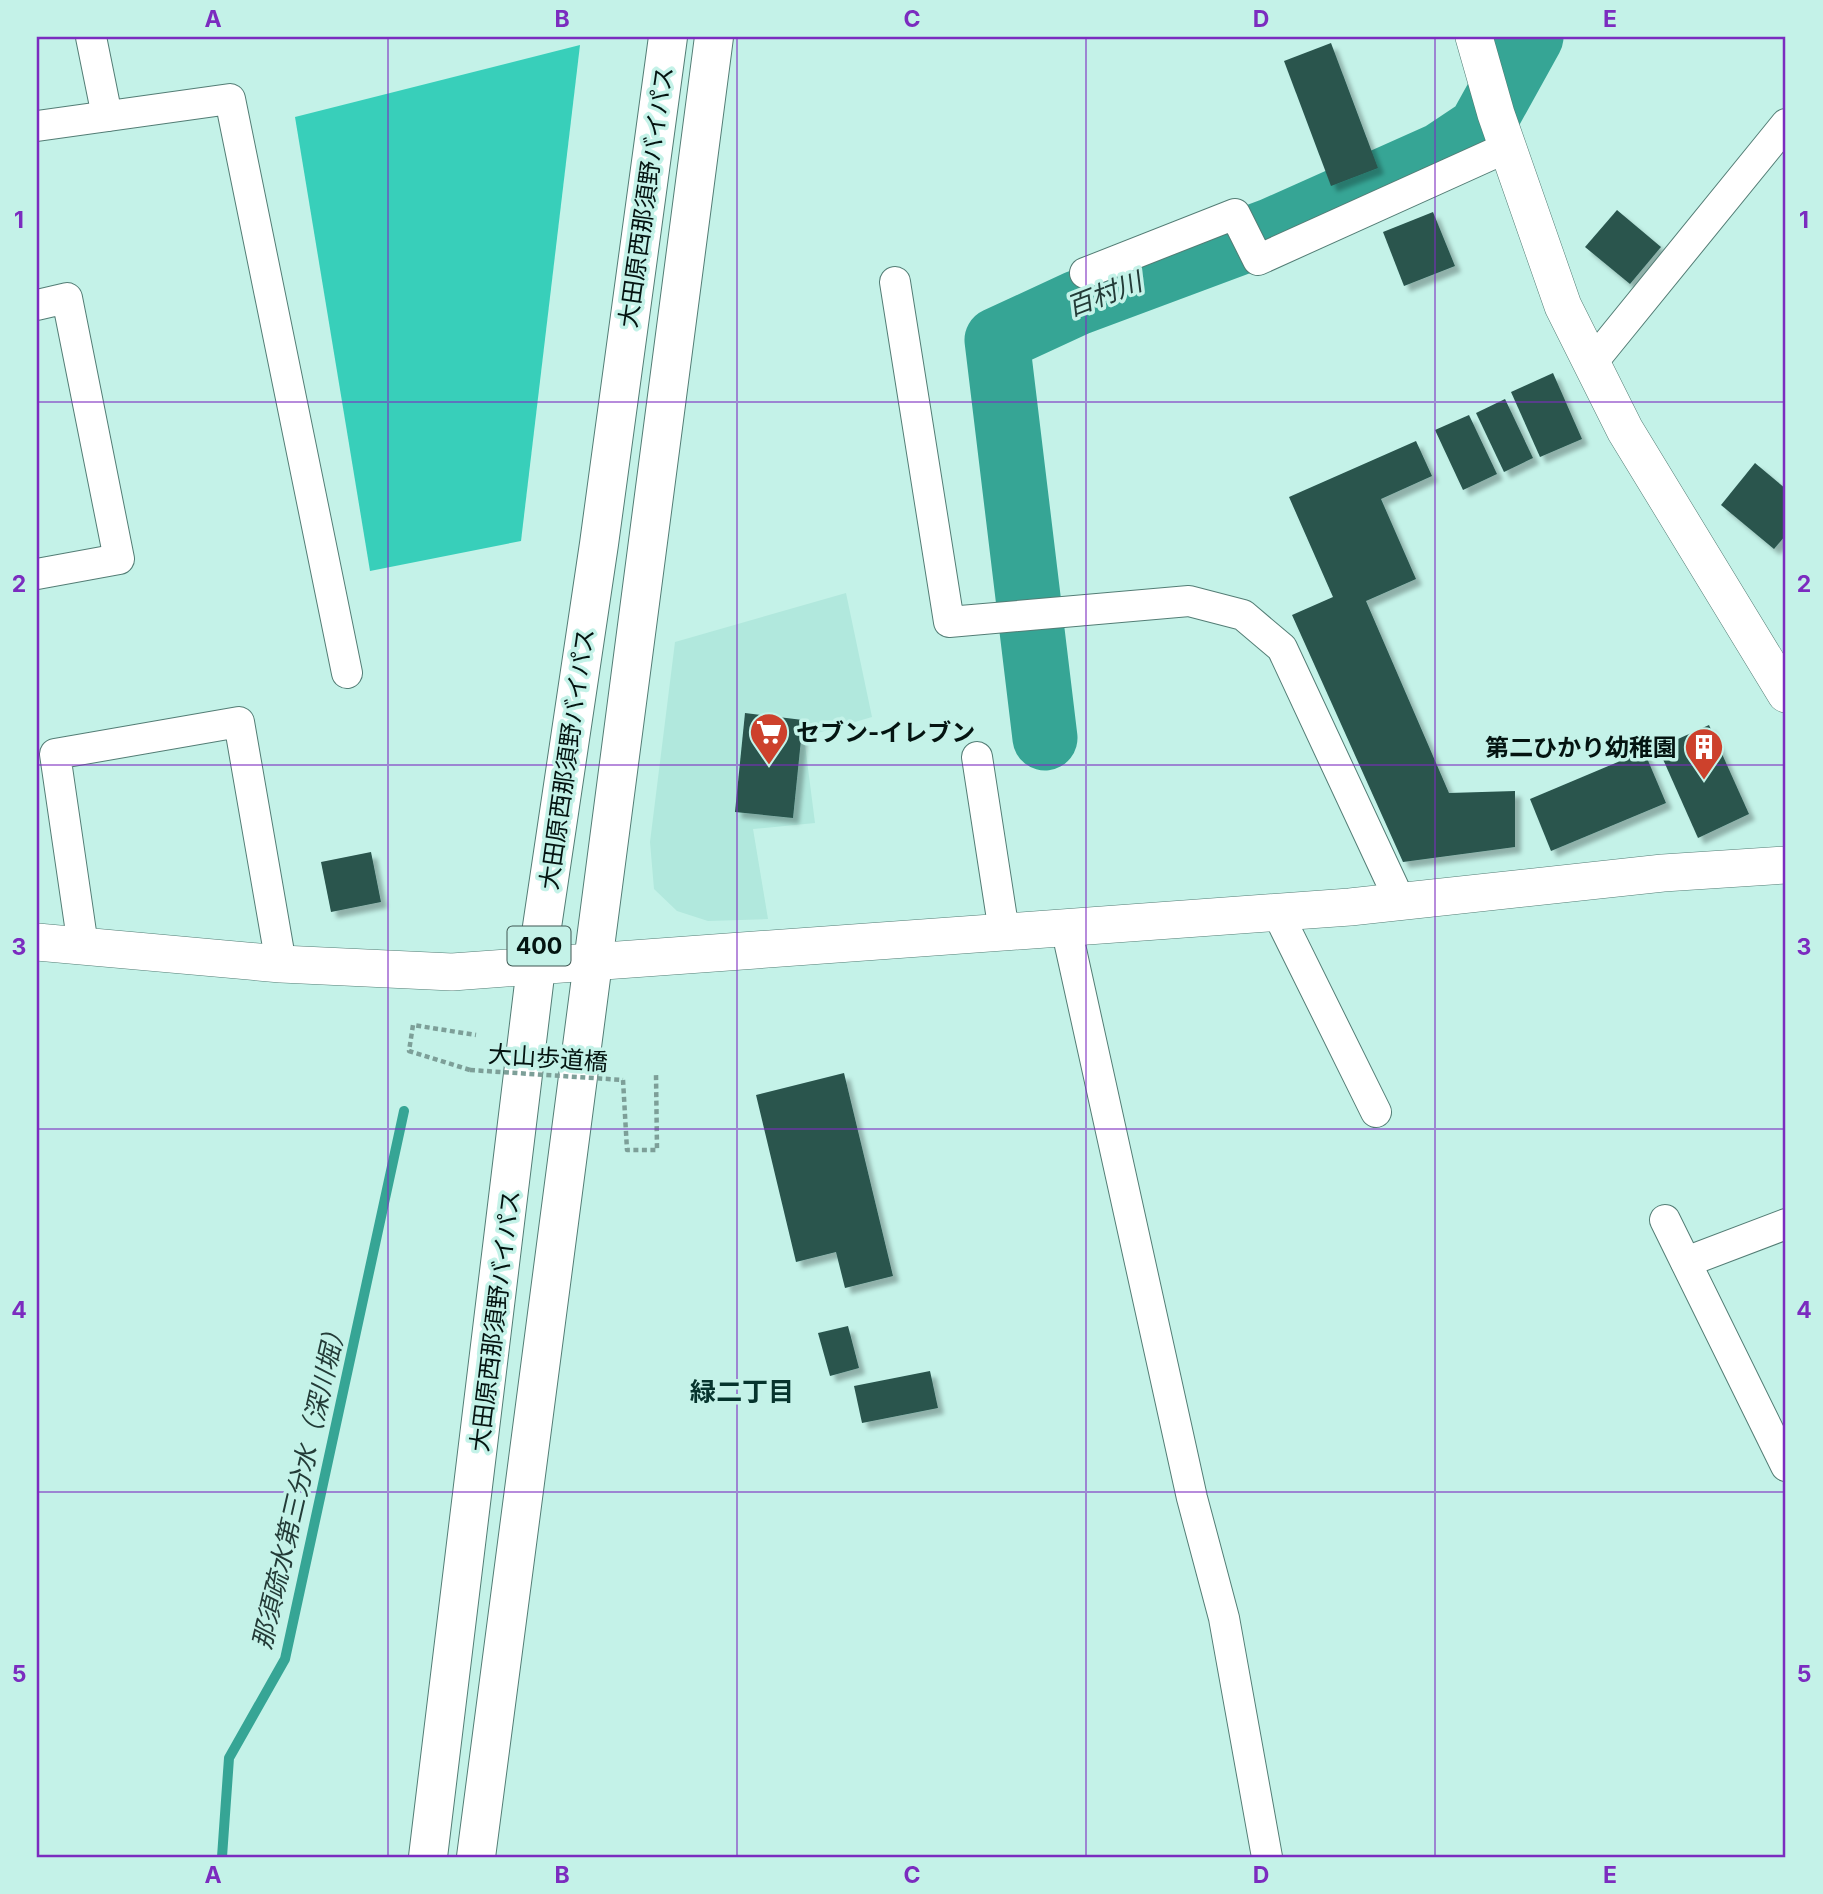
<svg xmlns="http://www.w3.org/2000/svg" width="1823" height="1894" viewBox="0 0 1823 1894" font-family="Inter,'Noto Sans JP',sans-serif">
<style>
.built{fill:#b1e8dd}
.forest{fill:#38cfba}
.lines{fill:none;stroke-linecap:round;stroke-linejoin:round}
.stream{stroke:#36a595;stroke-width:10}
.river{stroke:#36a595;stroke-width:65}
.building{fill:#29554e;filter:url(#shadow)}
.minor-casing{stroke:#537d75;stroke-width:32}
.tertiary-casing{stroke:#537d75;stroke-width:38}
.trunk-casing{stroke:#537d75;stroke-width:40}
.path{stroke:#7d9f98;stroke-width:4.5;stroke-dasharray:5 3.5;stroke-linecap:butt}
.minor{stroke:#fff;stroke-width:30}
.tertiary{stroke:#fff;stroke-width:37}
.trunk{stroke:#fff;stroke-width:38}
.path-bridge{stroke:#7d9f98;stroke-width:4.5;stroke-dasharray:5 3.5;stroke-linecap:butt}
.grid{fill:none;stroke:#7b2cbf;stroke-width:2;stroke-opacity:0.55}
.labels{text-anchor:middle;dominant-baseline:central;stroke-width:7;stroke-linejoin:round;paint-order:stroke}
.shield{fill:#c4f2e8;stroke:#3e5752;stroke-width:2}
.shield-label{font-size:23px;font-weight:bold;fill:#041411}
.street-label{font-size:24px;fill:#041411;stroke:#c4f2e8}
.poi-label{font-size:24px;font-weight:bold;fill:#041411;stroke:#c4f2e8;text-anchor:start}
.water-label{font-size:26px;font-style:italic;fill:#233b37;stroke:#c4f2e8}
.neighbourhood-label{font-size:26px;font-weight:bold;fill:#06342d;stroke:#c4f2e8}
.neatline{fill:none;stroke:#7b2cbf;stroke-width:2.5}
.grid-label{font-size:23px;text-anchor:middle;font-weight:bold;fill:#7b2cbf}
</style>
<defs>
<filter id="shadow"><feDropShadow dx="6" dy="6" stdDeviation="2" flood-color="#0004"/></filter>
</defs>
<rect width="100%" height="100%" fill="#c4f2e8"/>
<path class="built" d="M846,593L872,717L804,737L815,823L753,829L768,919L708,921L677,911L654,889L650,842L675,642Z"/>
<path class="forest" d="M580,45L521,541L370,571L295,117Z"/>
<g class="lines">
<path class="stream" d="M222,1857L229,1758L285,1659L404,1111"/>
<path class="river" d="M1045,738L997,340L1077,303L1273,230L1441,155L1480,129L1531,37"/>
</g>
<g class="building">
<path d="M1331,43L1378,168L1331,186L1284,61Z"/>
<path d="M1617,210L1661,247L1630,284L1585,247Z"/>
<path d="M1433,212L1455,266L1404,286L1383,232Z"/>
<path d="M1553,373L1582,439L1540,457L1511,392Z"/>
<path d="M1505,399L1533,458L1504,472L1476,413Z"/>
<path d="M1469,415L1497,474L1463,490L1435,430Z"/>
<path d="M1416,441L1432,476L1381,499L1416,579L1366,601L1449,793L1515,791V847L1403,862L1292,615L1333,597L1289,497Z"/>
<path d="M1755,463L1786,489V535L1774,549L1721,505Z"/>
<path d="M745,713L803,720L793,818L735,812Z"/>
<path d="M1709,725L1749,814L1698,838L1658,748Z"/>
<path d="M1644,751L1666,803L1551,851L1530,799Z"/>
<path d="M371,852L381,902L331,912L321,862Z"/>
<path d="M844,1073L893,1276L845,1288L836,1252L796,1262L756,1095Z"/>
<path d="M848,1326L859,1368L830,1376L818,1333Z"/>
<path d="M930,1371L938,1408L862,1423L854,1386Z"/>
</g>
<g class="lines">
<g class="minor-casing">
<g id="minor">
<path d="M91,37L107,116"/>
<path d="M37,126L230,99L347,673"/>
<path d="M1085,273L1235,214L1258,260L1508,147"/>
<path d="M895,282L949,622L1189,601L1243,615L1282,648L1400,901"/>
<path d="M37,305L67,298L119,559L37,574"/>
<path d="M1591,364L1786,124"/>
<path d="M977,757L1004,932"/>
<path d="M1277,912L1376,1112"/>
<path d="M1066,927L1192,1498L1224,1618L1267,1857"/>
<path d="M83,946L55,754L239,722L281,964"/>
<path d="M1665,1220L1786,1466"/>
<path d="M1686,1262L1786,1224"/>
</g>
</g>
<g class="tertiary-casing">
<g id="tertiary">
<path d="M1474,37L1496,114L1563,306L1625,430L1786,694"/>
<path d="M37,942L281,964L452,972L1350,907L1663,873L1786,865"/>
</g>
</g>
<g class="trunk-casing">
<g id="trunk">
<path d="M428,1857L536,967L599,544L668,37"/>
<path d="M476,1857C559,1251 631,643 714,37"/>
</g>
</g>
<g class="path">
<path d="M470,1070L409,1051L413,1025L476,1035"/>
<path d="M623,1080L627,1150H657L656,1074"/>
</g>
<use href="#minor" class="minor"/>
<use href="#tertiary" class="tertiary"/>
<use href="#trunk" class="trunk"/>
<path class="path-bridge" d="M470,1070L623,1080"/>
</g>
<path class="grid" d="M388,37V1857M737,37V1857M1086,37V1857M1435,37V1857M37,402H1786M37,765H1786M37,1129H1786M37,1492H1786"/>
<defs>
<g id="supermarket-pin" transform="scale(2.0125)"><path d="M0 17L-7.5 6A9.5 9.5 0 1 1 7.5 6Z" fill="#cd412c" stroke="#c4f2e8"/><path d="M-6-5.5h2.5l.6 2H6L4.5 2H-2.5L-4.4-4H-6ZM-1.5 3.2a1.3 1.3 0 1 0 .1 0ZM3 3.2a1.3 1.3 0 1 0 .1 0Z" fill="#fff"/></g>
<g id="building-pin" transform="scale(2.0125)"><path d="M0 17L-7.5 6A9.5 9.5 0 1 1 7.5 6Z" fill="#cd412c" stroke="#c4f2e8"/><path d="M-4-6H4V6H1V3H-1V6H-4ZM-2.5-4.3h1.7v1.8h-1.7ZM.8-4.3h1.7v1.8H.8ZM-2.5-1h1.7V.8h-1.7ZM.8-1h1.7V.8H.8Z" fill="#fff"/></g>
</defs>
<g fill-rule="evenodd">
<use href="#supermarket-pin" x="769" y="732"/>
<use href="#building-pin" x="1704" y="747"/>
</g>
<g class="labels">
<rect class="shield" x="507.5" y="926.5" width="63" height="39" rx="5"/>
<g class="shield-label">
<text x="539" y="946">400</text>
</g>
<g class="street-label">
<text transform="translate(646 197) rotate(-82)">大田原西那須野バイパス</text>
<text transform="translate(567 759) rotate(-82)">大田原西那須野バイパス</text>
<text transform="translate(548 1058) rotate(4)">大山歩道橋</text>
<text transform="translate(495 1321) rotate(-83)">大田原西那須野バイパス</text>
</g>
<g class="poi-label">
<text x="796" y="732">セブン-イレブン</text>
<text x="1677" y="747" text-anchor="end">第二ひかり幼稚園</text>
</g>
<g class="water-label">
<text transform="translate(1104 294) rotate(-21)">百村川</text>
<text transform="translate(299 1484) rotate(-77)">那須疏水第三分水（深川堀）</text>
</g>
<g class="neighbourhood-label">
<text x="742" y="1391">緑二丁目</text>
</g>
</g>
<rect width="1823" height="1894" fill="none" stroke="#c4f2e8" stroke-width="77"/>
<rect x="38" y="38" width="1746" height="1818" class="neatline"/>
<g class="grid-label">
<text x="213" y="27">A</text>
<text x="562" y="27">B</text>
<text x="912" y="27">C</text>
<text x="1261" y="27">D</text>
<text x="1610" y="27">E</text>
<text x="19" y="228">1</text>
<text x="1804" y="228">1</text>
<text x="19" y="592">2</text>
<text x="1804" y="592">2</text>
<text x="19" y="955">3</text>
<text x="1804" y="955">3</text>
<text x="19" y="1318">4</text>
<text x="1804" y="1318">4</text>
<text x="19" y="1682">5</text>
<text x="1804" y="1682">5</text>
<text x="213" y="1883">A</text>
<text x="562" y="1883">B</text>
<text x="912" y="1883">C</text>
<text x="1261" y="1883">D</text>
<text x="1610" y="1883">E</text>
</g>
</svg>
